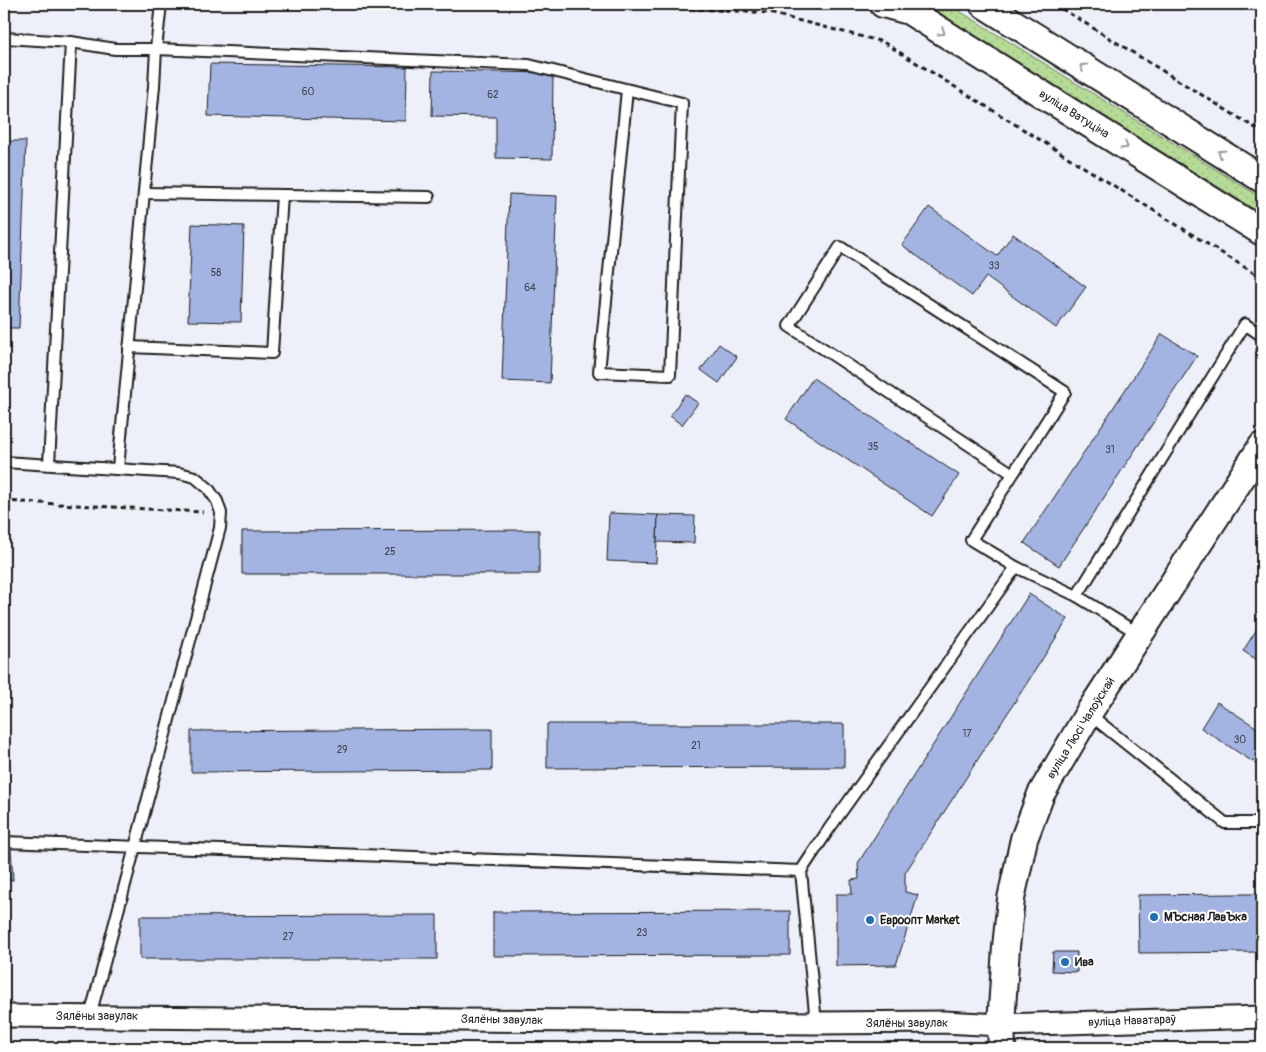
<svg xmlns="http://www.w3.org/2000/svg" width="1266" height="1052" viewBox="0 0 1266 1052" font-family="Pangolin,sans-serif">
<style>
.grass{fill:url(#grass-dots);stroke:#697c59}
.building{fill:#a3b4e3;stroke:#1c1c1c}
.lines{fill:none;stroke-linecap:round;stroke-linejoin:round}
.service-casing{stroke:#1c1c1c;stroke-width:14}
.minor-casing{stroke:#1c1c1c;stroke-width:25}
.tertiary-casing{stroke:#1c1c1c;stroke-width:30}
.path{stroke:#1c1c1c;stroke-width:3;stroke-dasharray:5 4;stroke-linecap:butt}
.service{stroke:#fff;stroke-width:10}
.minor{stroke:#fff;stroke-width:21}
.tertiary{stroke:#fff;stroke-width:26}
.oneway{stroke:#999}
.poi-dot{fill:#1f6fb2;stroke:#fff;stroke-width:2}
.labels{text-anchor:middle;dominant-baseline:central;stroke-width:4;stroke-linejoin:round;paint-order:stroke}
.number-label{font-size:10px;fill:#3e424e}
.street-label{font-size:12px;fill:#1c1c1c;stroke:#fff}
.poi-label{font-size:12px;font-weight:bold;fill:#1c1c1c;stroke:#fff;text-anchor:start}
</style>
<defs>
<pattern id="grass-dots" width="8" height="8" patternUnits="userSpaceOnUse" patternTransform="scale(1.25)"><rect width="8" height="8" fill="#b6db96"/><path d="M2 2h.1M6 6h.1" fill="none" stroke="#9cbb81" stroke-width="1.8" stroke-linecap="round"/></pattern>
</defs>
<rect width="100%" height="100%" fill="#edf0f9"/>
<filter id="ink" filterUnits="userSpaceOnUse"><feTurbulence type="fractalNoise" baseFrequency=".02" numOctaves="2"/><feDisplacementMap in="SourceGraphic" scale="10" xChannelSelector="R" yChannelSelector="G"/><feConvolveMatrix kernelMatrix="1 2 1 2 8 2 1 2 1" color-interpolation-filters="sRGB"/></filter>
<g filter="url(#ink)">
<path class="grass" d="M922,4H948L1262,198V214Z"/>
<g class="building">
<path d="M210,64L407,67L406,121L208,116Z"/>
<path d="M433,71L553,73L552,159L496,158V117L432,116Z"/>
<path d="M4,141H26L19,328H4Z"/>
<path d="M509,194L557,196L550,383L502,381Z"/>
<path d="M929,207L997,256L1013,234L1086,287L1056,328L986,277L972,296L902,245Z"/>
<path d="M192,224L244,226L241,322L188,321Z"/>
<path d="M1162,334L1197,356L1059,566L1024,543Z"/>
<path d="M719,344L737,357L719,383L701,370Z"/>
<path d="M813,378L959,475L932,516L786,419Z"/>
<path d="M685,394L698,403L682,425L670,416Z"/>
<path d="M609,513L658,515L656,563L607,561Z"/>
<path d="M658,515L695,516L694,543L657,542Z"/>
<path d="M539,530V574H242V531Z"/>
<path d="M1029,594L1068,619L905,873V892L918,895L896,965L836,966V894H852L851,880L859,879L858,863L867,849Z"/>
<path d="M1262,621V663L1243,651Z"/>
<path d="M1217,702L1262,731V748L1253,762L1201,728Z"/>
<path d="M547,724H844V767L547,768Z"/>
<path d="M492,729V770L191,772V731Z"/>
<path d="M11,848L13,880L4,881V849Z"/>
<path d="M1237,894H1262V952L1139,953L1138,895Z"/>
<path d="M790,911V955L493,956V912Z"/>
<path d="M437,915V959H140V916Z"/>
<path d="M1053,952H1077V972L1052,971Z"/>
</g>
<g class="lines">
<g class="service-casing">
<g id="service">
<path d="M161,4L156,49L529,65L682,103L670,375L599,372L627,90"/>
<path d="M4,38L71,42L115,49H156L154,86L118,468"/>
<path d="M144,193L429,197"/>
<path d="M129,347L272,353L282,195"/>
<path d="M4,462L179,473L195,477L208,488L217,501L221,513L220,528L90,1016"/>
<path d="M49,464L71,42"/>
<path d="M1013,474L789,326L840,247L1065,392L971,540L1016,567L1077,596L1139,634"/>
<path d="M1077,596L1245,324L1262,336"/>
<path d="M1089,714L1225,823H1262"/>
<path d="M4,842L801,871"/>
<path d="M816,1023L801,871L829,829L1016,567"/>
</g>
</g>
<g class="minor-casing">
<path id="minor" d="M4,1016L816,1023L944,1022L1001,1025L1262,1017"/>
</g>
<g class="tertiary-casing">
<g id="tertiary">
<path d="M883,4L909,11L1262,232"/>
<path d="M983,4L1262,179"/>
<path d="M1002,1048L1001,1025L1006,947L1011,899L1024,839L1041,794L1088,714L1262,446"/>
</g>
</g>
<g class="path">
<path d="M609,4L769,13L883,42L1262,278"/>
<path d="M1054,4L1262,132"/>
<path d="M4,501L203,512"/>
</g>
<use href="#service" class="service"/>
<use href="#minor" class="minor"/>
<use href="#tertiary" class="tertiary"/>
</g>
<defs><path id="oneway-chevron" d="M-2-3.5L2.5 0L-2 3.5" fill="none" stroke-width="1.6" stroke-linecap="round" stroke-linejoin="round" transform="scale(1.25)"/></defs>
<g class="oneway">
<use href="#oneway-chevron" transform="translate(942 32) rotate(32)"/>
<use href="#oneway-chevron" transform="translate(1083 67) rotate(-148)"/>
<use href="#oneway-chevron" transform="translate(1125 146) rotate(32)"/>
<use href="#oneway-chevron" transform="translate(1221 153) rotate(-148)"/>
</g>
</g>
<g class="poi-dot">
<circle cx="1154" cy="917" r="5"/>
<circle cx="870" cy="920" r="5"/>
<circle cx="1065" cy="962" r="5"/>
</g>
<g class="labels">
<g class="number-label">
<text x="308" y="92">60</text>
<text x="493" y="95">62</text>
<text x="994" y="266">33</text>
<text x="216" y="273">58</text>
<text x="530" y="288">64</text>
<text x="873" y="447">35</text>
<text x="1110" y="450">31</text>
<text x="390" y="552">25</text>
<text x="967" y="734">17</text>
<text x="1240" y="740">30</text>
<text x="696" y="746">21</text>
<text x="342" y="750">29</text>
<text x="642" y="933">23</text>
<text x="288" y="937">27</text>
</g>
<g class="street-label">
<text transform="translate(1074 114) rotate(32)">вуліца Ватуціна</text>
<text transform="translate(1081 728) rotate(-58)">вуліца Люсі Чалоўскай</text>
<text x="97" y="1016">Зялёны завулак</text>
<text transform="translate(502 1020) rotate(1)">Зялёны завулак</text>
<text transform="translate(1132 1021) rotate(-2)">вуліца Наватараў</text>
<text x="907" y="1023">Зялёны завулак</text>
</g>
<g class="poi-label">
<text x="1164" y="917">МЪсная ЛавЪка</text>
<text x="880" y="920">Евроопт Market</text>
<text x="1075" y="962">Ива</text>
</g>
</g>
<rect width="1266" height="1052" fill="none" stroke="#fff" stroke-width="20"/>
<rect x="10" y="10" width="1246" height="1032" fill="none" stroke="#1c1c1c" stroke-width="2" filter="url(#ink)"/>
</svg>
